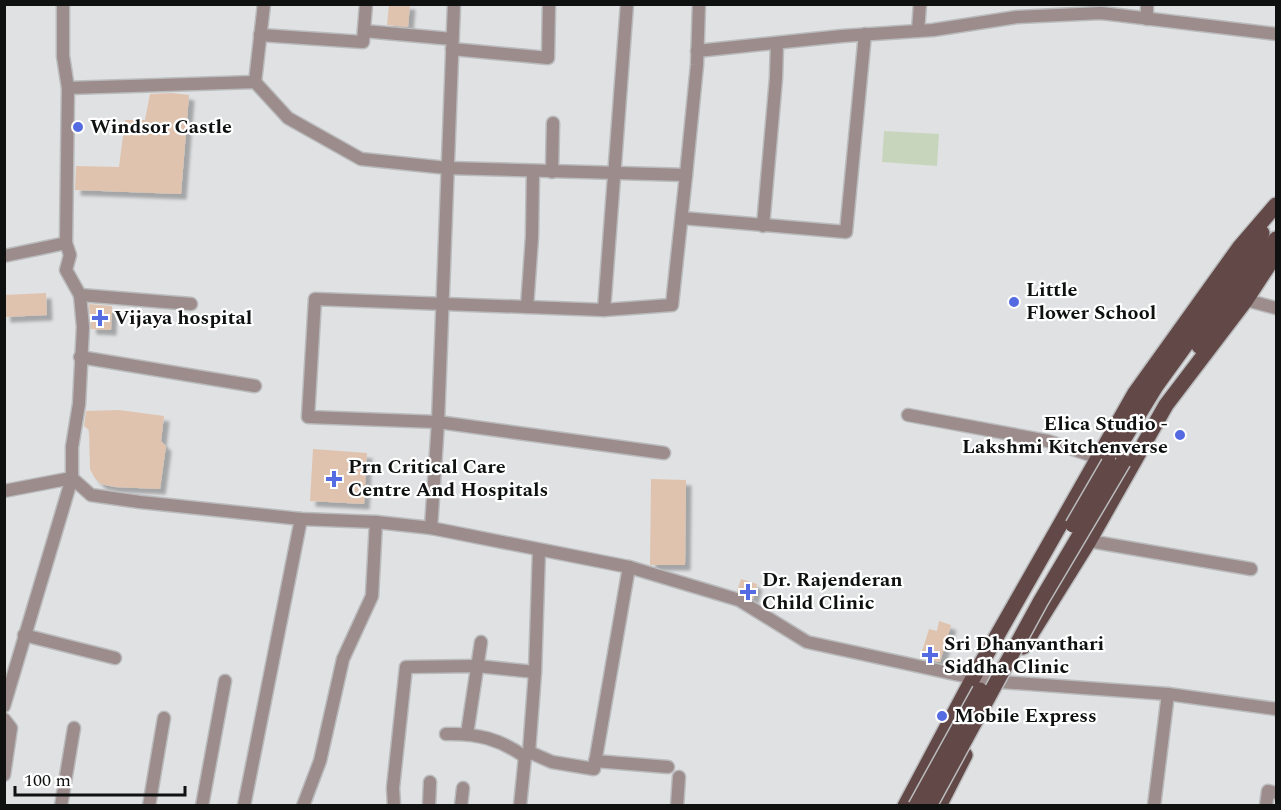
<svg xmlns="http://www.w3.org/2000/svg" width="1281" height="810" viewBox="0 0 1281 810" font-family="Spectral,serif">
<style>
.green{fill:#c7d5bd}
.building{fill:#dfc3ae;filter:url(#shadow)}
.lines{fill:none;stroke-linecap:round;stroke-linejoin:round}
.minor-casing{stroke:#babbbd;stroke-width:15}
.major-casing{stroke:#babbbd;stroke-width:18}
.minor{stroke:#9c8c8b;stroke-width:12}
.major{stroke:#624846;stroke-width:15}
.major-bridge-casing{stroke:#babbbd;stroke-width:18;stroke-linecap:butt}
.major-bridge{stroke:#624846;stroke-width:15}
.poi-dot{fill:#546be1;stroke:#fff;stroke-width:2}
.labels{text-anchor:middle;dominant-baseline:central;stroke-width:4.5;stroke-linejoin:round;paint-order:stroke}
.poi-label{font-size:20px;font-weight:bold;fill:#0f1010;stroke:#fff;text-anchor:start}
</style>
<defs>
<filter id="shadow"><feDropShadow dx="5.5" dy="5.5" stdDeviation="1.5" flood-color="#0004"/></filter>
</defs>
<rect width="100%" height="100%" fill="#e0e1e3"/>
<path class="green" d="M884,131L939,134L937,166L882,162Z"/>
<g class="building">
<path d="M389,4H410L408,27L387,25Z"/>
<path d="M172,93L189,95L181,194L75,190L76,166L119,167L125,120H145L150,94Z"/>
<path d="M46,293L47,315L5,317L4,295Z"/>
<path d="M89,304L112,306L111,330L91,329Z"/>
<path d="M119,410L164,416L161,441L166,446L160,489L115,487L101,484L94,477L90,469L89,430L84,426L86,411Z"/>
<path d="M313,449L367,453L364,504L310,501Z"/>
<path d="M651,479L686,480L685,565H650Z"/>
<path d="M741,579L757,584L753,599L737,591Z"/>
<path d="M939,621L951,625L940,662L920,658L929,629L937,631Z"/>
</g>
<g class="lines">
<g class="minor-casing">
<g id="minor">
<path d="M1147,19V4"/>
<path d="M364,31L452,39"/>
<path d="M918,31L920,4"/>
<path d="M260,35L363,42L366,4"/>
<path d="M452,49L548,58L549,4"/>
<path d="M697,51L842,36L933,30L1017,17L1101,13L1276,34"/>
<path d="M255,82L264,4"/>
<path d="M68,88L255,82L288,118L361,159L447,168L686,175L697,65L699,4"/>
<path d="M552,172L553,123"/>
<path d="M682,218L846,232L865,34"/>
<path d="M763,226L776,78L777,43"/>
<path d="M4,256L66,243"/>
<path d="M80,295L191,304"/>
<path d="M1246,300L1276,308"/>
<path d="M527,307L532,237L533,172"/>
<path d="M604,310L627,4"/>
<path d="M80,357L255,386"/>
<path d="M908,415L1048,441L1099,458"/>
<path d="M664,453L438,422L308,417L315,299L604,310L672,305L686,175"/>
<path d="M72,478L91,495L140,502L301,519L376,522L431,528L629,567L739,600L807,642L973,678L1001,682L1168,694L1276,709"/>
<path d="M4,491L72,478"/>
<path d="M431,528L438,422L454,4"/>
<path d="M1089,541L1251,569"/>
<path d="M24,635L115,658"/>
<path d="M4,706L72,478V447L79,404L83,327L80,295L66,270L70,255L66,243L68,88L63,56V4"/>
<path d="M4,719L11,728L4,775"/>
<path d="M446,734C477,733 500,739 525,757"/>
<path d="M467,734L481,642"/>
<path d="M529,752L552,762L594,769L629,567"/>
<path d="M595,761L668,767"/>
<path d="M61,806L74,728"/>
<path d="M149,806L164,718"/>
<path d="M202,806L225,681"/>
<path d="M244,806L301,519"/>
<path d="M303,806L320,761L343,659L372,596L376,522"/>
<path d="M394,806L393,788L406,667L477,666L535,672"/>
<path d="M429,806L430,782"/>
<path d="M461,806L463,788"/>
<path d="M520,806L525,757L529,752L535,672L539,551"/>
<path d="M677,806L679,777"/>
<path d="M1154,806L1168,694"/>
<path d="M1266,806L1268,791L1276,793"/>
</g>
</g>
<g class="major-casing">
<g id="major">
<path d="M1199,346L1249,274L1276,239"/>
<path d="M1109,463L1156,386L1239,271L1262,233"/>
<path d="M1023,647L1089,541L1166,405L1246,300L1276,254"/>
<path d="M905,806L973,678L1135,393L1239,248L1276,205"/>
<path d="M939,806L965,755"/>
</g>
</g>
<use href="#minor" class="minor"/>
<use href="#major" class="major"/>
<g class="major-bridge-casing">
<g id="major-bridge">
<path d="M1073,525L1109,463"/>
<path d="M916,806L980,690"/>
<path d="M929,806L1040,602L1123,462"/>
</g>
</g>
<use href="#major-bridge" class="major-bridge"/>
</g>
<g class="poi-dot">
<circle cx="78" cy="127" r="6"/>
<circle cx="1014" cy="302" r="6"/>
<path d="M97 309h6v6h6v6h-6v6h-6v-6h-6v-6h6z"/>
<circle cx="1180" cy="435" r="6"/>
<path d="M331 470h6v6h6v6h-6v6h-6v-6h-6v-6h6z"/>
<path d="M745 583h6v6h6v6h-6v6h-6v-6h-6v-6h6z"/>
<path d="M927 646h6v6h6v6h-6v6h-6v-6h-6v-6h6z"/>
<circle cx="942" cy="716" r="6"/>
</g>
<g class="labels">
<g class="poi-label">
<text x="90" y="127">Windsor Castle</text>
<text x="1026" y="290">Little<tspan x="1026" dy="23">Flower School</tspan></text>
<text x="114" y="318">Vijaya hospital</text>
<text x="1168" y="424" text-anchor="end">Elica Studio -<tspan x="1168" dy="23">Lakshmi Kitchenverse</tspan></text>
<text x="348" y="467">Prn Critical Care<tspan x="348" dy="23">Centre And Hospitals</tspan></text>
<text x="762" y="580">Dr. Rajenderan<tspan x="762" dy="23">Child Clinic</tspan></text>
<text x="944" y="644">Sri Dhanvanthari<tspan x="944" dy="23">Siddha Clinic</tspan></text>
<text x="954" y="716">Mobile Express</text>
</g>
</g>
<rect width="1281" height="810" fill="none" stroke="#0f1010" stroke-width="12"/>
<path d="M15 786v9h170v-9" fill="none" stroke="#0f1010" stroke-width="3"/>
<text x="24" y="786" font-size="18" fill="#0f1010" stroke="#ffffff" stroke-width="4.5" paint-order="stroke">100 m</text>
</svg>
